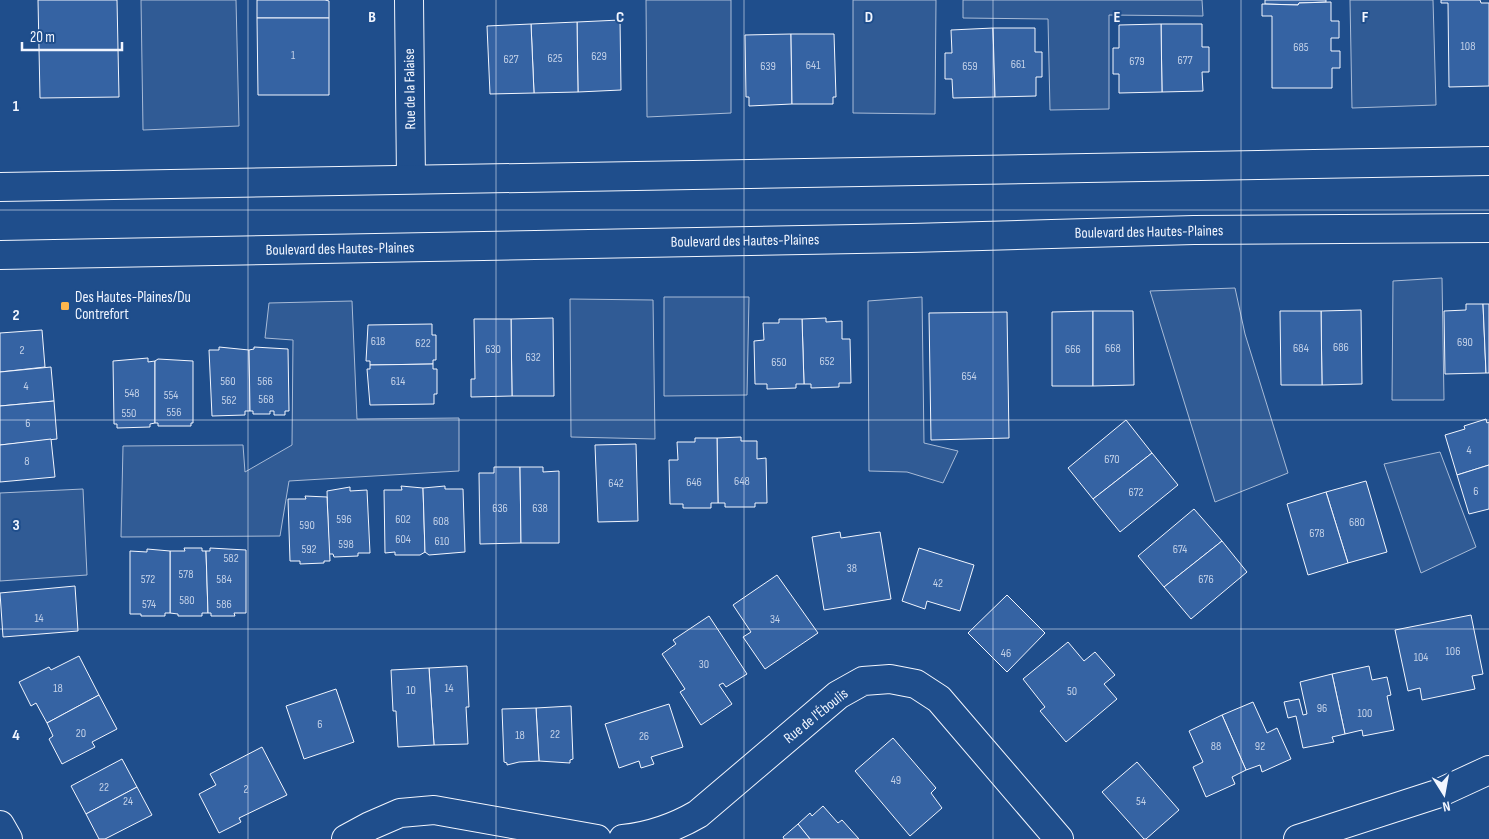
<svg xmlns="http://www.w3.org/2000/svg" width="1489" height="839" viewBox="0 0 1489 839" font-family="'Sofia Sans Condensed',sans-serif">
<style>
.built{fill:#305b95;stroke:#a8bbd7}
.building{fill:#3563a3;stroke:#f2f6ff}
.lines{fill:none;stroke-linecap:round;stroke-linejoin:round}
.street-casing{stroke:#f2f6ff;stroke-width:30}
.secondary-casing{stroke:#f2f6ff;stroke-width:30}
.street{stroke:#1f4e8c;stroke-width:28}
.secondary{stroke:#1f4e8c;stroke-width:28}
.grid{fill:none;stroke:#f2f6ff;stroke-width:1;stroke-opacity:0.55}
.poi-dot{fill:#ffb74d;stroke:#1f4e8c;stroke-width:2}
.labels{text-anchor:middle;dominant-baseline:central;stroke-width:4;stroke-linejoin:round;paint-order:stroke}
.number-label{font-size:12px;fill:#c3d1e8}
.street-label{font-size:15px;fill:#f2f6ff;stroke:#1f4e8c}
.poi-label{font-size:15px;fill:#f2f6ff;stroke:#1f4e8c;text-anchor:start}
.grid-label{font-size:16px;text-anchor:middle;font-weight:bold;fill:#f2f6ff;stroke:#1f4e8c;stroke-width:4;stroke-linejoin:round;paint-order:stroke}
</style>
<rect width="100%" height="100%" fill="#1f4e8c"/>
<g class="built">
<path d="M141,0H236L239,126L143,130Z"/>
<path d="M646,0H731V113L647,117Z"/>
<path d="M853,0H936L935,114L853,113Z"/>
<path d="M963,0H1202L1203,16L1109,15V109L1050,110L1048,19L963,18Z"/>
<path d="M1350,0H1433L1436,105L1352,108Z"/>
<path d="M1442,278L1444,400H1392L1393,281Z"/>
<path d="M1235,288L1245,334L1288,473L1215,502L1150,291Z"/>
<path d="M664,297H749L747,395L664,396Z"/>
<path d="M922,297L924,443L958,451L943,483L907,472L869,471L868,301Z"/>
<path d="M570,299L653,300L655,439L571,437Z"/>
<path d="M352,301L357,419L459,418V471L289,481L280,536L121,537L123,446L243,445L245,472L292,445L293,340L265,338L269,303Z"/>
<path d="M1440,452L1476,547L1421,573L1384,464Z"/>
<path d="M83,489L87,575L0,581V493Z"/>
</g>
<g class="building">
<path d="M38,0H117L119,97L40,98Z"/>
<path d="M257,0H325L329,1V18H257Z"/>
<path d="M1265,0H1326V2L1299,3L1298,5L1265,4Z"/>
<path d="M1441,0H1480L1481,3H1489V86L1449,87L1448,3H1441Z"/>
<path d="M1331,2V21H1339V38H1331V51H1340V68H1332V88H1272V16H1262V4L1298,5L1299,3Z"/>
<path d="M257,18H329V95H258Z"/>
<path d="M620,20L621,90L578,92L577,22Z"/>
<path d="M577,22L578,92L534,93L531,24Z"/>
<path d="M531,24L534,93L490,94L487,26Z"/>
<path d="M1161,24H1202V47H1209V72H1202L1203,91L1162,92Z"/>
<path d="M1161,24L1162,92L1119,93V74H1113V48H1119V25Z"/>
<path d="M993,28L995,97L953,98L952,79H945V53H952L951,30Z"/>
<path d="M993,28H1035V52H1042V77H1036V96L995,97Z"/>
<path d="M791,34L792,104L749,106V97H746L745,35Z"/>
<path d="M791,34H834L836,97H833V104H792Z"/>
<path d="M1466,304H1483L1486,373L1445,374L1444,311L1466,310Z"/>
<path d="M1483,304H1489V373H1486Z"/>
<path d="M1361,310L1362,384L1322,385L1321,311Z"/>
<path d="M1093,311V386H1052V312Z"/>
<path d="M1093,311H1133L1134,385L1093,386Z"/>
<path d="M1280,311H1321L1322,385H1281Z"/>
<path d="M1007,312L1009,438L931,440L929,313Z"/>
<path d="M553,318L554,396H512L511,319Z"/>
<path d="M826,318V322L842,321V339H850L851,383H839V387L811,388V384H804L802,319Z"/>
<path d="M474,319H511L512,396L471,397V379H475Z"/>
<path d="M779,319H802L804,384H796V388L767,389V384H755L754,341L764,340L763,323H779Z"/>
<path d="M432,324V335H436V360H433V364L370,365V361H366L368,325Z"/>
<path d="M42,330L45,367L0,372V333Z"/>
<path d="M219,347L249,350L250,411H245V415L212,416L209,350H219Z"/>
<path d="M254,347L288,349L289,411H285V415H274V411H270V414H253V411H250L249,350L254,349Z"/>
<path d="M148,358V362L155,361V423L150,424V427L117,428V424H114L113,361Z"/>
<path d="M158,359L193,361V423H191V426H158V423H155V361Z"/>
<path d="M433,364V369H437V394H434V404L370,405L367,369H370V365Z"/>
<path d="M51,367L54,401L0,406V372Z"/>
<path d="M54,401L57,439L0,445V406Z"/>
<path d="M1486,419L1487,423L1489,422V465L1457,475L1445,435L1465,429L1464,426Z"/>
<path d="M1126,420L1152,453L1093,499L1068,468Z"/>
<path d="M741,437V441H757V459L766,458L767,503H755V507H725V503H718L717,438Z"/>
<path d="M695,438H717L718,503H711V508H683V504H670L669,460H678L677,442H695Z"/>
<path d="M51,439L55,477L0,482V445Z"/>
<path d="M636,444L638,521L598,522L595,445Z"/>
<path d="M1152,453L1178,485L1120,532L1093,499Z"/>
<path d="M1489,465V509L1469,514L1457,475Z"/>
<path d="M494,467H520L521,543L480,544L479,473H494Z"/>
<path d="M520,467H543V472L559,471V543H521Z"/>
<path d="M1366,481L1387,552L1348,563L1326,492Z"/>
<path d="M401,486L423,488L425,552L420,555H395V552L385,553L384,490H402Z"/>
<path d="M445,486V489H463L465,552L429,555L425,552L423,488Z"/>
<path d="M350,487V491L367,490L370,553H358V556L334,557L333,554H329L327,491Z"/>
<path d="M1326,492L1348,563L1308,575L1287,504Z"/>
<path d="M305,496L327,497L330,561H324V563L300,564V561H290L288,499H306Z"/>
<path d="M1194,509L1222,541L1164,587L1138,556Z"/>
<path d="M840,532L841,538L880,532L891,599L824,610L812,537Z"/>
<path d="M1222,541L1247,572L1191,619L1164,587Z"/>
<path d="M184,548H202V551H206L208,613H202V616H178V614L170,613V551H185Z"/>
<path d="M210,548L246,550V613H234L235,616H211V613H208L206,551H210Z"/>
<path d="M919,548L974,565L960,611L927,601L925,609L902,601Z"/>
<path d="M147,549L170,551V613H165V616H141V614H130V551L147,552Z"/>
<path d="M777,575L818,633L765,669L743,637L751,632L733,605Z"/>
<path d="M75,586L78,631L3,637L0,593Z"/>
<path d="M1007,595L1045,633L1007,672L968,633Z"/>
<path d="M1471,615L1483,674L1472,676L1475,689L1422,700L1420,688L1408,691L1395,630Z"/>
<path d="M709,616L747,674L726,687L723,683L719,685L732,704L701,725L680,692L685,689L662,654L676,644L673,640Z"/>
<path d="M1068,642L1084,661L1095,652L1115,675L1104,684L1117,699L1066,742L1040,711L1045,707L1023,679Z"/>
<path d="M79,656L99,695L47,723L36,703L31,706L19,682L49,667L51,670Z"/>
<path d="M467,666L469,707H466L468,744L434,745L429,668Z"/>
<path d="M1369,666L1372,680L1387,677L1391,695L1387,696L1394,730L1363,736L1362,730L1345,734L1332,674Z"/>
<path d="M429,668L434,745L398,747L396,711H393L391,670Z"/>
<path d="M1332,674L1345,734L1332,737L1334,742L1303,748L1296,716L1288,718L1284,702L1299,699L1303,715L1307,714L1300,682Z"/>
<path d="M336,689L354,742L304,759L286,706Z"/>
<path d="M99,695L117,729L92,742L95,747L62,764L49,739L53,736L47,723Z"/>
<path d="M1253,702L1267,733L1277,728L1291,759L1262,772L1260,765L1246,770L1222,715Z"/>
<path d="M669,704L683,747L651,757L654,764L641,768L639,761L619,768L605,724Z"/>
<path d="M571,706L573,759L570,760V763L539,761L536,708Z"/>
<path d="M536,708L539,761L519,762L507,765V763L504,762L502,709Z"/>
<path d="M1222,715L1246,770L1232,777L1235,784L1206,797L1193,767L1203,762L1189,731Z"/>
<path d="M893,738L936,788L931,793L942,808L910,836L855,771Z"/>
<path d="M262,747L287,795L239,818L241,822L219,833L199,794L216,785L210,774Z"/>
<path d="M122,759L137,787L86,814L71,786Z"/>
<path d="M1137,762L1179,810L1146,839H1144L1102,792Z"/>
<path d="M137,787L152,815L105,839H99L86,814Z"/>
<path d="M823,806L838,823L842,820L859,839H810L798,824L810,813L812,816Z"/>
<path d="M798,824L810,839H784L783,837Z"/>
</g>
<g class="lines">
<g class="street-casing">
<g id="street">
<path d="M409,0L411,179"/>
<path d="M0,825L8,839"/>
<path d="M346,839L370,826L400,813L434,810L597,839"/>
<path d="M623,839C651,836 674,828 698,814L838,695L863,681L890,679L916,684L939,699L1059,839"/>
<path d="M1298,839L1437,794L1489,770"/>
</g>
</g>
<g class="secondary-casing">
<g id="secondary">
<path d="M0,187L1489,161"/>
<path d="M0,255L911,238L1194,230L1489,228"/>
</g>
</g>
<use href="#street" class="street"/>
<use href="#secondary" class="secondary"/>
</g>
<path class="grid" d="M248,0V839M496,0V839M744,0V839M993,0V839M1241,0V839M0,210H1489M0,420H1489M0,629H1489"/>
<rect class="poi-dot" x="60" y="301" width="10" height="10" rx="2.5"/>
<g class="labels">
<g class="number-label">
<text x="1468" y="46">108</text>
<text x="1301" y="47">685</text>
<text x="293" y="55">1</text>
<text x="599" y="56">629</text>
<text x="555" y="58">625</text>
<text x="511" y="59">627</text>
<text x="1185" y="60">677</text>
<text x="1137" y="61">679</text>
<text x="1018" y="64">661</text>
<text x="813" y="65">641</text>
<text x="768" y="66">639</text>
<text x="970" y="66">659</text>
<text x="378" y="341">618</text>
<text x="1465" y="342">690</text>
<text x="423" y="343">622</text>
<text x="1341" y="347">686</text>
<text x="1113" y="348">668</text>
<text x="1301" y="348">684</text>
<text x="493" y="349">630</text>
<text x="1073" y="349">666</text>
<text x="22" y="350">2</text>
<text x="533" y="357">632</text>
<text x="827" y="361">652</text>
<text x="779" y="362">650</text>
<text x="969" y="376">654</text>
<text x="228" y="381">560</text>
<text x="265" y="381">566</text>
<text x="398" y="381">614</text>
<text x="26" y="386">4</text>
<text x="132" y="393">548</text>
<text x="171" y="395">554</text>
<text x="266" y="399">568</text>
<text x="229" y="400">562</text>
<text x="174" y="412">556</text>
<text x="129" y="413">550</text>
<text x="28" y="423">6</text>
<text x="1469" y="450">4</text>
<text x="1112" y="459">670</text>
<text x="27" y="461">8</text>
<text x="742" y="481">648</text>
<text x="694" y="482">646</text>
<text x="616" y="483">642</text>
<text x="1476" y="491">6</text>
<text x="1136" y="492">672</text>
<text x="500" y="508">636</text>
<text x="540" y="508">638</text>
<text x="344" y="519">596</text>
<text x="403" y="519">602</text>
<text x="441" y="521">608</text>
<text x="1357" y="522">680</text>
<text x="307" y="525">590</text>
<text x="1317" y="533">678</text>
<text x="403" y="539">604</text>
<text x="442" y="541">610</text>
<text x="346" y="544">598</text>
<text x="309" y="549">592</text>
<text x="1180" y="549">674</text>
<text x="231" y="558">582</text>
<text x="852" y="568">38</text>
<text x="186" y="574">578</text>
<text x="148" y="579">572</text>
<text x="224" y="579">584</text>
<text x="1206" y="579">676</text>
<text x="938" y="583">42</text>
<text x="187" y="600">580</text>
<text x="149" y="604">574</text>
<text x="224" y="604">586</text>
<text x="39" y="618">14</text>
<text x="775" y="619">34</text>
<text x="1453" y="651">106</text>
<text x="1006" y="653">46</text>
<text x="1421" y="657">104</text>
<text x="704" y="664">30</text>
<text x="58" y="688">18</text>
<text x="449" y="688">14</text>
<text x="411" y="690">10</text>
<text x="1072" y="691">50</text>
<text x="1322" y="708">96</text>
<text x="1365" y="713">100</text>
<text x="320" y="724">6</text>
<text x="81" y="733">20</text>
<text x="555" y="734">22</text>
<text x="520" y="735">18</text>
<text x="644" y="736">26</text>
<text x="1216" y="746">88</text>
<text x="1260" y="746">92</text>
<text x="896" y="780">49</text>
<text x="104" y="787">22</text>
<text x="246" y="789">2</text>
<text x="128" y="801">24</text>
<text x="1141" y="801">54</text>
</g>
<g class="street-label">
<text transform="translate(410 89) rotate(-91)">Rue de la Falaise</text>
<text transform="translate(1149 232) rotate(-1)">Boulevard des Hautes-Plaines</text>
<text transform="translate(745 241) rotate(-1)">Boulevard des Hautes-Plaines</text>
<text transform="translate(340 249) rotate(-1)">Boulevard des Hautes-Plaines</text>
<text transform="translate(816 716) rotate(-39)">Rue de l'Éboulis</text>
</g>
<g class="poi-label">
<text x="75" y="297">Des Hautes-Plaines/Du<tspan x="75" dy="17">Contrefort</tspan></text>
</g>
</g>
<g class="grid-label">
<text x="372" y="22">B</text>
<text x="620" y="22">C</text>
<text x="869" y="22">D</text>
<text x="1117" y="22">E</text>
<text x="1365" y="22">F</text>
<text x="16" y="111">1</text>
<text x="16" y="320">2</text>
<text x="16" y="530">3</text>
<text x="16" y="740">4</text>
</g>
<g transform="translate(1444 794) rotate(169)" stroke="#1f4e8c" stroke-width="4" paint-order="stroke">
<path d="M0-4L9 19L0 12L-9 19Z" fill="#f2f6ff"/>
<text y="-8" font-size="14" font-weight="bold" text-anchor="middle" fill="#f2f6ff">N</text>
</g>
<path d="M22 42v8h100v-8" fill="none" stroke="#f2f6ff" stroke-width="2.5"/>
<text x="30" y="42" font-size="15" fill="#f2f6ff" stroke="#1f4e8c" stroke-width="4" paint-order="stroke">20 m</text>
</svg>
